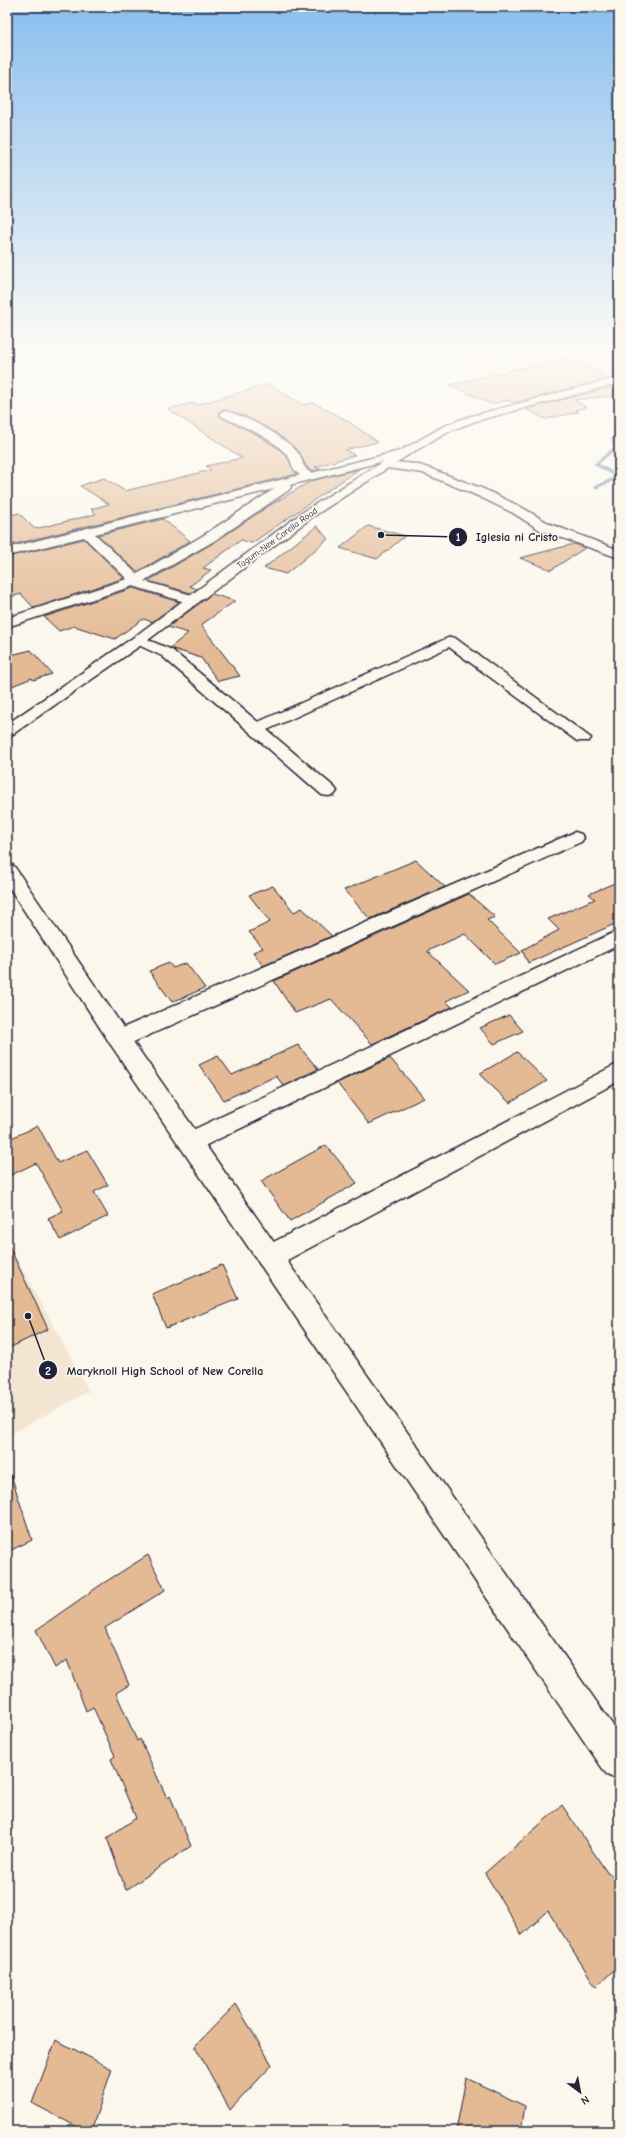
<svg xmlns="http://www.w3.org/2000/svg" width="626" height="2138" viewBox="0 0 626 2138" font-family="'Comic Neue',sans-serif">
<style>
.built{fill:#f4e5d2}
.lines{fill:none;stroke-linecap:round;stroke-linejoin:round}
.stream{stroke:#6c88ac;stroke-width:3.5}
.building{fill:#e4ba94;stroke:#22223b}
.street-casing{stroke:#22223b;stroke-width:3}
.secondary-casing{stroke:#22223b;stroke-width:3}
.street{fill:#fbf7ec;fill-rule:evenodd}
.secondary{fill:#fbf7ec;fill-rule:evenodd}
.labels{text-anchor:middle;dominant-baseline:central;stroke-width:3.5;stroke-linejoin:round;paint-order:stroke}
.far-street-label{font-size:9px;fill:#22223b;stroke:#fbf7ec}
.leader{fill:none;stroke:#22223b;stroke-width:1.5}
.callout-dot{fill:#22223b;stroke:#fbf7ec;stroke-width:1.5}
.mark-label{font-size:12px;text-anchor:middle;font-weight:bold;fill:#fff}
.callout-label{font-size:12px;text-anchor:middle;font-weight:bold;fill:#22223b;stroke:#fbf7ec;stroke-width:3.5;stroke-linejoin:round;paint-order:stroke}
</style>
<rect width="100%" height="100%" fill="#fbf7ec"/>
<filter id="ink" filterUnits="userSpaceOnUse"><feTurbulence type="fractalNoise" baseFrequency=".025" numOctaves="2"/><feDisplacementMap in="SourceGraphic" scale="8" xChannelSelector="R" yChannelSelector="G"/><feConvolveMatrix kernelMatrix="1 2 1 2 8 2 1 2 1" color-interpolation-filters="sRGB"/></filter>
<g filter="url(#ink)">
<g class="built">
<path d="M498,351H579L600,359H610L619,362V373L521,398L444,363Z"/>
<path d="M7,1241L89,1391L7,1436Z"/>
</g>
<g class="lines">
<g class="stream">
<path d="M603,351L619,357"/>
<path d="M619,437L613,439L615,448L596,464L619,477"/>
<path d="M596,487L619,477"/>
</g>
</g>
<g class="building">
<path d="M573,356L606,379L514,403L508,400L491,404L450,385Z"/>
<path d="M269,384L303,405L314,403L346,420L378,442L345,450L355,455L315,467L322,469L311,471L306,466L299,452L275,432L244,416L225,410L221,411L219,413L220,417L256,434L279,449L288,458L297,474L7,546V516L19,513L35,529L96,514L91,509L109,504L80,486L104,478L125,491L211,470L206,466L242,458L168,409L193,403L197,405Z"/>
<path d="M615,386L619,389V395L574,400L586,407L575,410L579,412L545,419L526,409Z"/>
<path d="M359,469L252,543L241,540L203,568L211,570L190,586L197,589L191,593L148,581L215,542L264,509L311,481Z"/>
<path d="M163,519L190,541L137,572L98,535Z"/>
<path d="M317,526L328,539L286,574L264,568Z"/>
<path d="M368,526L405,536L377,559L340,548Z"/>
<path d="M84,539L124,578L34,608L21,594L7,598V557Z"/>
<path d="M574,544L585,548L551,570L520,558Z"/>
<path d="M133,588L179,602L152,622L144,619L140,621L115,639L74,626L59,631L44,617Z"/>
<path d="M212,594L235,601L201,625L240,676L218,681L201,658L170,648L188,633L168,627Z"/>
<path d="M31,650L52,674L33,680L32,678L7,688V656Z"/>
<path d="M416,860L445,887L370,919L344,890Z"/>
<path d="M619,881V922L528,963L522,950L559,930L548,919L595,899L589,894Z"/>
<path d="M273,886L294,912L302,908L332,936L263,966L253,952L263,948L249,932L270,922L249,895Z"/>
<path d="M469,894L495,917L487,920L521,953L495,964L465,934L427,951L469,990L446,1001L452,1007L372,1044L331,999L295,1013L274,981Z"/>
<path d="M169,963L173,968L186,963L205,988L172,1002L149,971Z"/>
<path d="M509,1015L523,1031L494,1044L480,1028Z"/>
<path d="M298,1045L318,1069L284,1086L276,1076L224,1100L199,1065L218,1056L232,1075Z"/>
<path d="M517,1052L547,1081L510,1103L479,1074Z"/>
<path d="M390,1058L424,1098L369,1124L337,1083Z"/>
<path d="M38,1126L58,1163L87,1150L108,1185L94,1192L108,1216L60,1240L48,1218L63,1211L36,1163L7,1177V1140Z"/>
<path d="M326,1145L357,1183L290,1221L261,1181Z"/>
<path d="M7,1242L48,1329L7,1349Z"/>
<path d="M222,1265L238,1299L166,1328L152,1294Z"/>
<path d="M11,1475L32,1540L7,1552V1476Z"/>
<path d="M148,1555L165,1590L105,1628L129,1685L116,1693L137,1741L140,1739L167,1798L170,1796L191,1846L126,1890L107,1838L136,1818L111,1759L115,1756L93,1707L86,1711L67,1660L55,1668L36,1630L102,1584Z"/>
<path d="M562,1805L608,1874L610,1873L619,1886V1965L596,1987L548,1911L522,1935L485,1873Z"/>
<path d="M236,2004L272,2065L230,2110L195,2046Z"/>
<path d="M56,2040L112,2069L91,2131H85L32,2103Z"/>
<path d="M466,2078L525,2106L521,2131H456Z"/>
</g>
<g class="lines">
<g class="street-casing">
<g id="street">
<path d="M225,411C246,416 284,436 298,453C305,461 299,464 311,473L404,450L410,453L408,455L290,485L291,487L289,490L214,541L144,581L198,597L200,600L198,603H188L133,586L7,627V618L127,579L84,537L7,556V548L300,475C290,468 293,462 287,455C271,436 243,427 221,416L220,414L221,412ZM274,489L204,535L137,574L95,534Z"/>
<path d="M384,461L416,464L431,469L486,490L521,507L550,524L619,550V558L540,530L513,513L478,496L423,473L380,467L378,465Z"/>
<path d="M139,636L172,650L258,722L450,637L455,638L591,738L589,741H577L449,647L267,730L334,787L337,791L334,795L328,796L322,795L162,656L134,643L132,640L134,637Z"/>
<path d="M575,832L581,834L584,838L581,842L127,1045L119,1047L111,1045L108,1039L111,1033Z"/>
<path d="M619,930V945L198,1149L190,1151L182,1149L178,1142L182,1135Z"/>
<path d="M619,1063V1081L278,1265L269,1268L260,1265L256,1257L260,1249Z"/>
</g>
</g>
<g class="secondary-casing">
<g id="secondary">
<path d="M619,377V383L476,421L452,430L408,455L311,518L144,643L13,734L7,736V724L134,637L303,512L400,451L444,426L468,417Z"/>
<path d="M7,864L14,866L127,1033L619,1734V1780L607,1775L111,1045L7,884Z"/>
</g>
</g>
<use href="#street" class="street"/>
<use href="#secondary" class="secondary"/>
</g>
</g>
<linearGradient id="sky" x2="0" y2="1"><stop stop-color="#8abeee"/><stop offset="0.54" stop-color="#fdfbf6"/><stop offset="1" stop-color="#fdfbf6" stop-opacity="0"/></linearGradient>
<rect width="626" height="650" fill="url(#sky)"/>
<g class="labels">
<g class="far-street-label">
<text transform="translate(277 538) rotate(-36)">Tagum-New Corella Road</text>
</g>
</g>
<path class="leader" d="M381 535L458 537M28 1316L48 1370"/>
<g class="callout-dot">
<circle cx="381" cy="535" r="4"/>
<circle cx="28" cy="1316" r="4"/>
<circle cx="458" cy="537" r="10"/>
<circle cx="48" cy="1370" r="10"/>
</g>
<g class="mark-label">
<text x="458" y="541">1</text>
<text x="48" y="1375">2</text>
</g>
<g class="callout-label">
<text x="517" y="541">Iglesia ni Cristo</text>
<text x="165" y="1375">Maryknoll High School of New Corella</text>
</g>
<rect width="626" height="2138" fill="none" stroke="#fbf7ec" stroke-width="24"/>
<rect x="12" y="12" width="602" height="2114" fill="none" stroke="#22223b" stroke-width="1.5" filter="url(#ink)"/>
<g transform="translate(580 2092) rotate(148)" stroke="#fbf7ec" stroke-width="3" paint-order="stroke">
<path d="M0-3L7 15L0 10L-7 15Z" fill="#22223b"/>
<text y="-6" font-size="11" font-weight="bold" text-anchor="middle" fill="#22223b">N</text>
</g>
</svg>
